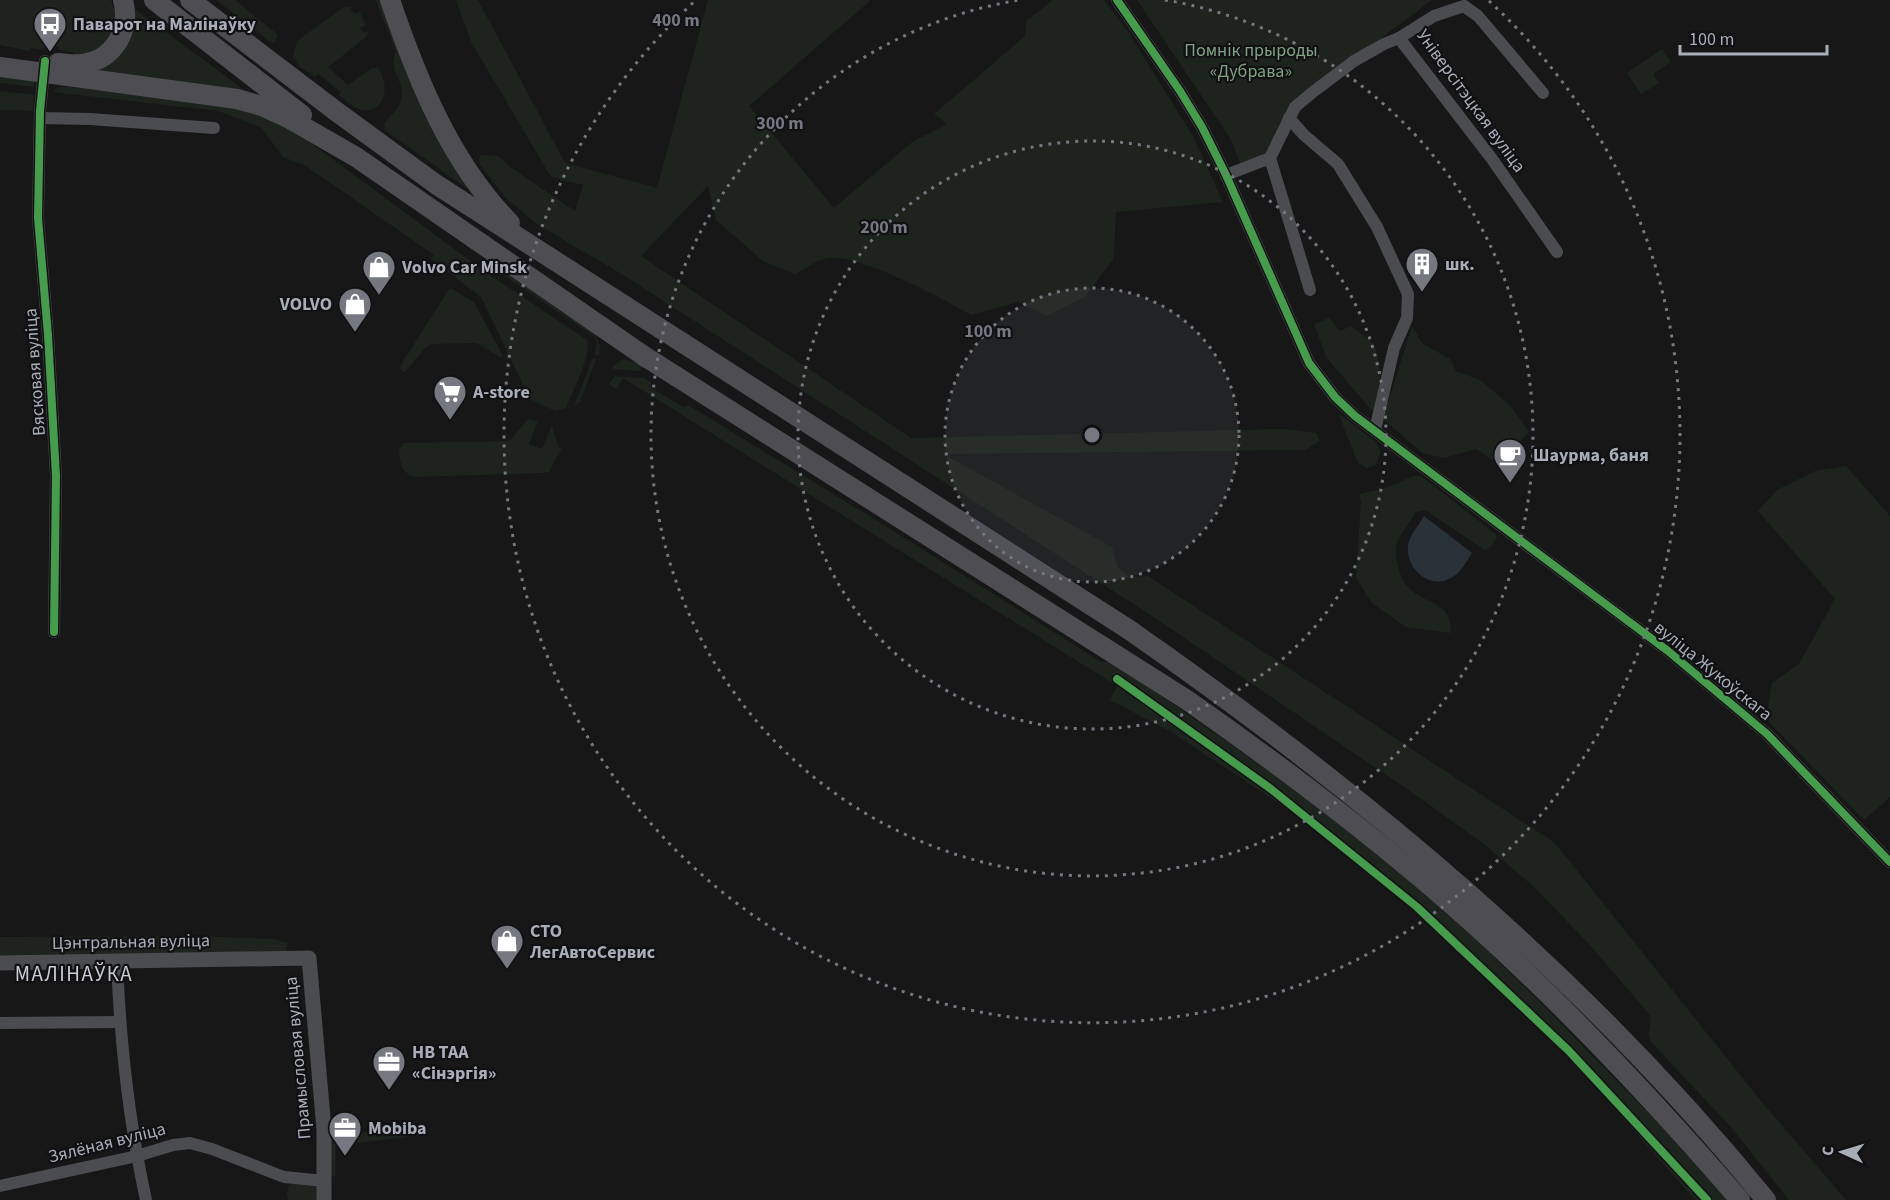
<svg xmlns="http://www.w3.org/2000/svg" width="1890" height="1200" viewBox="0 0 1890 1200" font-family="'Source Sans 3',sans-serif">
<style>
.green{fill:#1d241e}
.water{fill:#2a3239}
.lines{fill:none;stroke-linecap:round;stroke-linejoin:round}
.minor{stroke:#4b4c50;stroke-width:12}
.tertiary{stroke:#4b4c50;stroke-width:15}
.trunk{stroke:#4e4e52;stroke-width:20}
.cycleway-casing{stroke:#111113;stroke-width:11}
.cycleway{stroke:#469c4c;stroke-width:8}
.ring{fill:none;stroke:#757880;stroke-width:3;stroke-dasharray:3 6}
.labels{text-anchor:middle;dominant-baseline:central;stroke-width:4.5;stroke-linejoin:round;paint-order:stroke}
.poi-label{font-size:18px;font-weight:bold;fill:#a8adb8;stroke:#111113;text-anchor:start}
.park-label{font-size:18px;fill:#7fa381;stroke:#111113}
.street-label{font-size:18px;fill:#a8adb8;stroke:#111113}
.quarter-label{font-size:21px;letter-spacing:1.5px;fill:#c9ccd4;stroke:#111113}
.centre{fill:#757880;stroke:#111113;stroke-width:3}
.ring-label{font-size:18px;text-anchor:middle;font-weight:bold;fill:#757880;stroke:#111113;stroke-width:4.5;stroke-linejoin:round;paint-order:stroke}
</style>
<rect width="100%" height="100%" fill="#171717"/>
<g class="green">
<path d="M0,0H111L115,11H118L116,32L98,51L75,56L73,52L59,50V47L46,44L45,50L31,48L30,51L0,45Z"/>
<path d="M216,0H235L277,34L276,40L274,43L269,41Z"/>
<path d="M376,0H385L473,193L385,130L384,124C390,116 402,105 402,95C403,78 388,72 396,52Z"/>
<path d="M456,0H478L565,163L657,188L708,0H871L749,106L834,208L912,142L947,124L934,114L1025,36L1026,21L1053,0H1104L1127,30L1193,136L1223,202L1116,212L1114,258L1085,297L1047,316L1018,302L971,315C942,298 861,255 829,258C818,259 805,269 795,274L763,261L716,220L708,186L641,256L911,438L1284,429L1316,433L1320,441L1305,450L943,454L1112,547L1117,566L1129,577L1148,576L1555,843L1761,1101L1846,1200H1789L1730,1126L1652,1043C1645,1033 1652,1026 1650,1015L1588,943L1534,887L1485,845L1423,800L1152,616L620,273L538,225L506,198L480,165L479,159L481,155C495,155 501,155 510,167L575,211L583,185L551,177L471,42Z"/>
<path d="M1137,0H1432L1297,101L1268,155L1241,165L1230,138Z"/>
<path d="M344,7H351L350,11L356,14L359,11L366,25L360,28L363,33L368,31L367,36L328,67L348,85L372,68H378C389,83 388,112 363,110C355,110 345,100 339,95L341,92L318,74L315,77L299,66L293,57L297,41Z"/>
<path d="M135,9L244,90L241,94L76,68H90L132,10Z"/>
<path d="M1662,49L1671,62L1653,74L1659,83L1641,94L1627,73Z"/>
<path d="M0,71L34,81V87L0,83Z"/>
<path d="M59,87H71L245,108L289,127L487,273L587,340C592,354 572,393 566,408L555,411L530,399L481,297L431,259L434,255L306,166L283,157L261,127L218,111L53,92Z"/>
<path d="M0,91L34,95L33,111L0,110Z"/>
<path d="M498,267L595,334L600,346L599,356L595,354L597,342L594,336L496,270Z"/>
<path d="M450,288L474,302L503,356L502,358L476,343L431,344L425,348L405,372H402L400,366Z"/>
<path d="M1329,318L1340,331L1351,326C1358,332 1367,337 1373,344C1383,358 1379,398 1375,414L1327,358L1314,324Z"/>
<path d="M1412,326L1422,343L1450,359L1456,371L1480,380L1510,405L1529,432L1507,456L1492,460L1476,449L1444,458L1422,453L1383,419Z"/>
<path d="M593,358L596,359L580,402L574,406Z"/>
<path d="M623,359L644,365L640,371L614,369L612,367Z"/>
<path d="M614,376L644,378L651,382L650,387L685,408L688,405L884,525L1101,662H1113L1276,776L1431,895L1540,1002L1656,1121L1727,1200H1695L1570,1058L1396,893L1307,822L1173,733L1110,700L1117,686L623,378L616,389L609,384Z"/>
<path d="M1338,413L1376,442L1381,452L1376,465L1368,468L1358,463Z"/>
<path d="M528,419L538,421L529,444L542,449L552,425L558,447L562,448L549,472L540,473L415,477C401,473 400,462 399,449L404,443L507,441L511,439Z"/>
<path d="M1846,466L1890,516V797L1864,820L1766,719L1772,683L1799,664L1835,599L1758,511L1777,490L1815,471Z"/>
<path d="M1413,476H1421L1497,535V537L1491,547L1485,550L1425,510L1416,512C1411,521 1403,530 1398,540C1392,554 1399,577 1409,588C1425,605 1452,600 1451,633L1406,627L1372,603L1356,578L1361,501L1359,494L1386,488Z"/>
<path d="M193,936L275,939L287,943L286,951L0,957V937Z"/>
<path d="M414,1127L418,1130L420,1135L336,1146L335,1177L331,1176L330,1142L336,1135Z"/>
<path d="M296,1182L320,1186L319,1200H288L287,1193L289,1185Z"/>
</g>
<path class="water" d="M1424,516L1472,553C1466,562 1461,573 1451,578C1428,591 1402,565 1409,541C1412,532 1420,524 1424,516Z"/>
<g class="lines">
<g class="minor">
<path d="M1117,0L1180,91L1202,127L1226,175L1309,363L1335,397L1355,416L1668,651L1767,734L1890,862"/>
<path d="M1399,38L1492,159L1557,252"/>
<path d="M45,61L40,111L38,218L48,335L56,476L54,632"/>
<path d="M40,118L90,119L214,128"/>
<path d="M1289,118L1304,135L1338,164L1377,227L1408,294L1407,318L1394,348L1375,430"/>
<path d="M1270,158L1310,290"/>
<path d="M1226,175L1270,158L1295,107L1313,92L1354,61L1384,44L1399,38L1434,16L1464,6L1478,16L1543,93"/>
<path d="M117,961C120,1041 129,1122 146,1200"/>
<path d="M0,1023L119,1022"/>
<path d="M0,1186L137,1156L173,1145L190,1143L212,1149L284,1177L325,1181"/>
</g>
<path class="tertiary" d="M0,963L309,958L324,1129V1200"/>
<g class="trunk">
<path d="M154,0L302,115"/>
<path d="M190,0L337,112L437,185L1128,629C1362,792 1585,977 1766,1200"/>
<path d="M390,0C417,79 450,162 510,223"/>
<path d="M58,63C66,64 74,65 82,64C114,60 131,30 123,0"/>
<path d="M0,67L237,99L262,106L290,119L356,157L644,356L1187,700C1287,770 1385,844 1476,926C1570,1011 1657,1104 1740,1200"/>
</g>
<g class="cycleway-casing">
<g id="cycleway">
<path d="M1117,0L1180,91L1202,127L1226,175L1309,363L1335,397L1355,416L1668,651L1767,734L1890,862"/>
<path d="M45,61L40,111L38,218L48,335L56,476L54,632"/>
<path d="M1117,679L1271,789L1417,907L1569,1051L1707,1200"/>
</g>
</g>
<use href="#cycleway" class="cycleway"/>
</g>
<circle cx="1092" cy="435" r="147" fill="#757880" fill-opacity=".12"/>
<g class="ring">
<circle cx="1092" cy="435" r="147"/>
<circle cx="1092" cy="435" r="294"/>
<path d="M1165 0A441 441 0 1 1 1019 0"/>
<path d="M1489 1A588 588 0 1 1 695 1"/>
</g>
<defs>
<g id="bus-pin" transform="scale(1.725)"><path d="M0 17L-7.5 6A9.5 9.5 0 1 1 7.5 6Z" fill="#757880" stroke="#111113"/><path d="M-5-6H5V4H4V6H2V4H-2V6H-4V4H-5ZM-3.5-4V0h7V-4ZM-3.5 1.2v1.5H-2V1.2ZM2 1.2v1.5H3.5V1.2Z" fill="#fff"/></g>
<g id="building-pin" transform="scale(1.725)"><path d="M0 17L-7.5 6A9.5 9.5 0 1 1 7.5 6Z" fill="#757880" stroke="#111113"/><path d="M-4-6H4V6H1V3H-1V6H-4ZM-2.5-4.3h1.7v1.8h-1.7ZM.8-4.3h1.7v1.8H.8ZM-2.5-1h1.7V.8h-1.7ZM.8-1h1.7V.8H.8Z" fill="#fff"/></g>
<g id="shop-pin" transform="scale(1.725)"><path d="M0 17L-7.5 6A9.5 9.5 0 1 1 7.5 6Z" fill="#757880" stroke="#111113"/><path d="M-5-2.5h2.3a2.7 3.5 0 0 1 5.4 0H5L5.5 6h-11ZM-1.5-2.5h3a1.5 2.3 0 0 0-3 0Z" fill="#fff"/></g>
<g id="supermarket-pin" transform="scale(1.725)"><path d="M0 17L-7.5 6A9.5 9.5 0 1 1 7.5 6Z" fill="#757880" stroke="#111113"/><path d="M-6-5.5h2.5l.6 2H6L4.5 2H-2.5L-4.4-4H-6ZM-1.5 3.2a1.3 1.3 0 1 0 .1 0ZM3 3.2a1.3 1.3 0 1 0 .1 0Z" fill="#fff"/></g>
<g id="cafe-pin" transform="scale(1.725)"><path d="M0 17L-7.5 6A9.5 9.5 0 1 1 7.5 6Z" fill="#757880" stroke="#111113"/><path d="M-5.5-4.5H6V0H3Q3 3.5 0 3.5H-2.5Q-5.5 3.5-5.5 0ZM3-3.2v2h1.7v-2ZM-6 4.5H4V6H-6Z" fill="#fff"/></g>
<g id="office-pin" transform="scale(1.725)"><path d="M0 17L-7.5 6A9.5 9.5 0 1 1 7.5 6Z" fill="#757880" stroke="#111113"/><path d="M-6-3h4V-5.5h4V-3h4V5H-6ZM-1-4.5V-3h2v-1.5ZM-6 0V1H6V0Z" fill="#fff"/></g>
</defs>
<g fill-rule="evenodd">
<use href="#bus-pin" x="50" y="24"/>
<use href="#building-pin" x="1422" y="264"/>
<use href="#shop-pin" x="379" y="267"/>
<use href="#shop-pin" x="355" y="304"/>
<use href="#supermarket-pin" x="450" y="392"/>
<use href="#cafe-pin" x="1510" y="455"/>
<use href="#shop-pin" x="507" y="941"/>
<use href="#office-pin" x="389" y="1062"/>
<use href="#office-pin" x="345" y="1128"/>
</g>
<g class="labels">
<g class="poi-label">
<text x="73" y="24">Паварот на Малінаўку</text>
<text x="1445" y="264">шк.</text>
<text x="402" y="267">Volvo Car Minsk</text>
<text x="332" y="304" text-anchor="end">VOLVO</text>
<text x="473" y="392">А-store</text>
<text x="1533" y="455">Шаурма, баня</text>
<text x="530" y="931">СТО<tspan x="530" dy="21">ЛегАвтоСервис</tspan></text>
<text x="412" y="1052">НВ ТАА<tspan x="412" dy="21">«Сінэргія»</tspan></text>
<text x="368" y="1128">Mobiba</text>
</g>
<g class="park-label">
<text x="1251" y="50">Помнік прыроды<tspan x="1251" dy="21">«Дубрава»</tspan></text>
</g>
<g class="street-label">
<text transform="translate(1471 101) rotate(54)">Універсітэцкая вуліца</text>
<text transform="translate(35 372) rotate(-94)">Вясковая вуліца</text>
<text transform="translate(1713 671) rotate(39)">вуліца Жукоўскага</text>
<text transform="translate(131 942) rotate(-1)">Цэнтральная вуліца</text>
<text transform="translate(298 1058) rotate(-95)">Прамысловая вуліца</text>
<text transform="translate(107 1143) rotate(-14)">Зялёная вуліца</text>
</g>
<g class="quarter-label">
<text x="74" y="974">МАЛІНАЎКА</text>
</g>
</g>
<circle cx="1092" cy="435" r="9" class="centre"/>
<g class="ring-label">
<text x="676" y="26">400 m</text>
<text x="780" y="129">300 m</text>
<text x="884" y="233">200 m</text>
<text x="988" y="337">100 m</text>
</g>
<g transform="translate(1842 1152) rotate(274)" stroke="#111113" stroke-width="4.5" paint-order="stroke">
<path d="M0-4.5L10 22L0 15L-10 22Z" fill="#a8adb8"/>
<text y="-9" font-size="16" font-weight="bold" text-anchor="middle" fill="#a8adb8">С</text>
</g>
<path d="M1680 45v9h147v-9" fill="none" stroke="#a8adb8" stroke-width="3"/>
<text x="1689" y="45" font-size="18" fill="#a8adb8" stroke="#111113" stroke-width="4.5" paint-order="stroke">100 m</text>
</svg>
